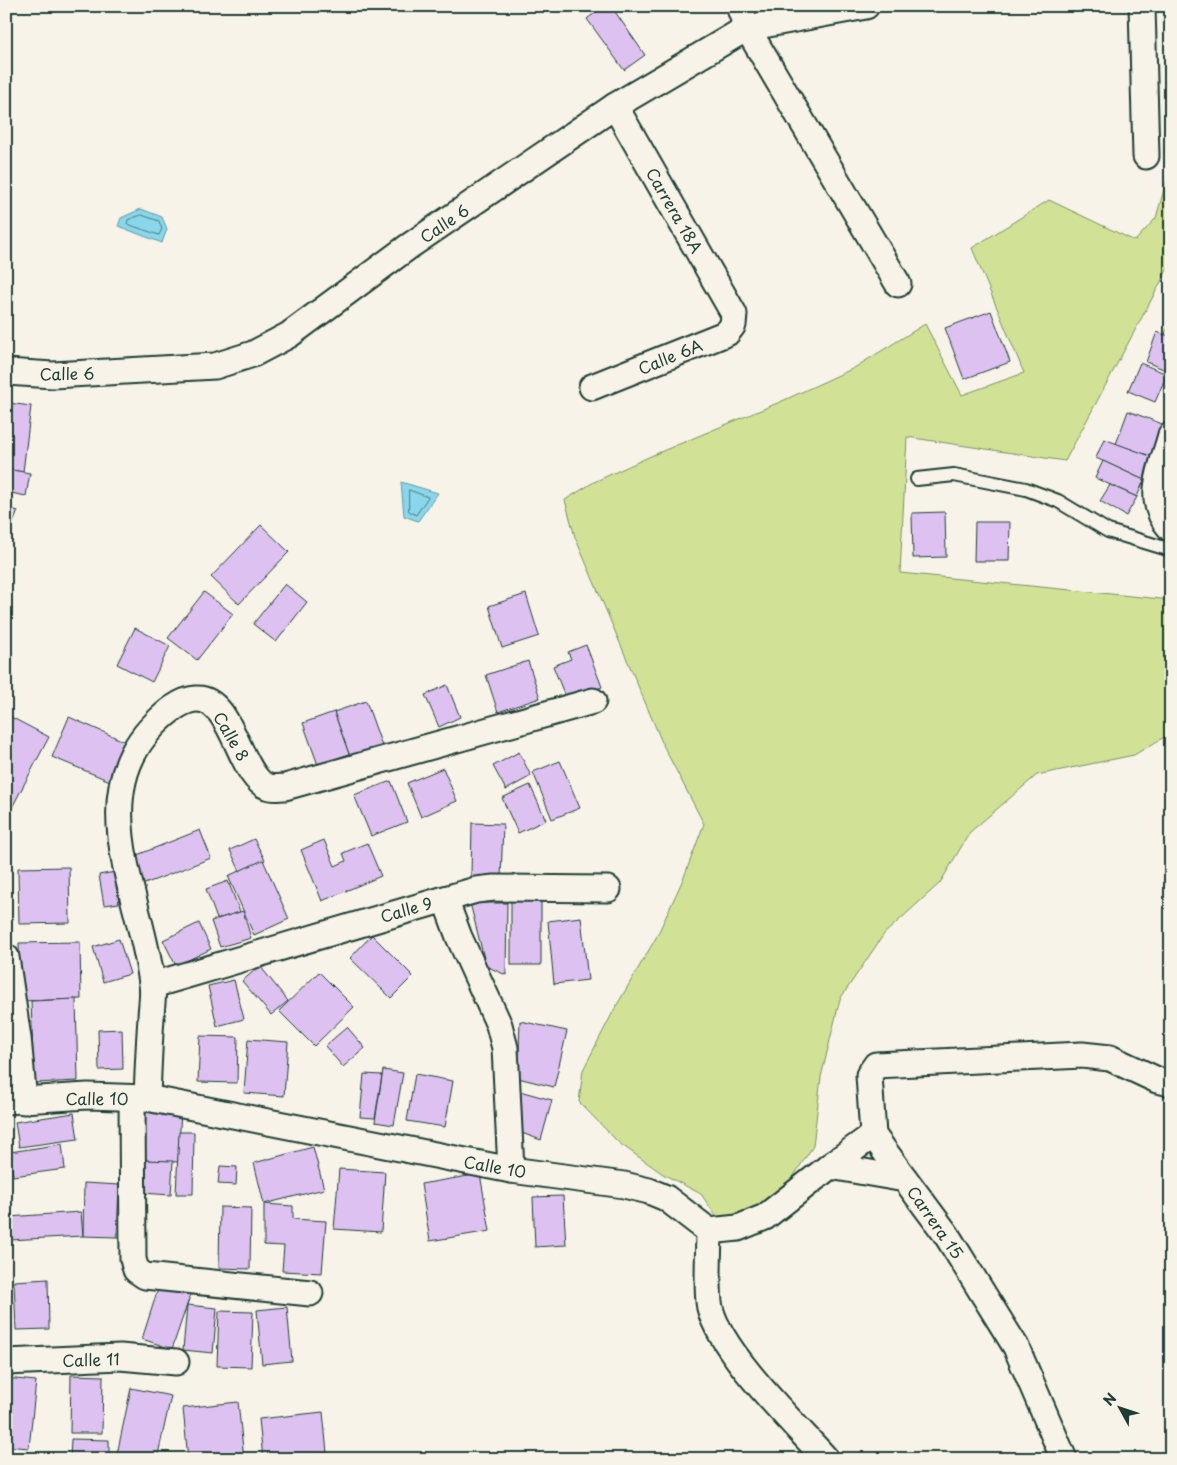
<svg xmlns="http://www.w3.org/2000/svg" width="1177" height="1465" viewBox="0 0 1177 1465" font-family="'Playpen Sans',sans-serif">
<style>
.green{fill:#d1e296;stroke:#789065}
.water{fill:#8ad6eb;stroke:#5f99a2}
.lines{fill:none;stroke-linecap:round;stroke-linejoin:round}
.shore{stroke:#4a7a7d;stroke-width:1}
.building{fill:#ddc2f1;stroke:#1f3d34}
.lane-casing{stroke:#1f3d34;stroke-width:16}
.street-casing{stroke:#1f3d34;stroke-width:29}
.lane{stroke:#f7f3e8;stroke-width:12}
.street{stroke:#f7f3e8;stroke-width:25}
.labels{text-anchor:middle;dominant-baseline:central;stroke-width:5;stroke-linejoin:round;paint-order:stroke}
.street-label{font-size:16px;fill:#1f3d34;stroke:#f7f3e8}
</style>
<rect width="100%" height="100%" fill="#f7f3e8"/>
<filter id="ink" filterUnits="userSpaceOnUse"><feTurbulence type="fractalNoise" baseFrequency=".02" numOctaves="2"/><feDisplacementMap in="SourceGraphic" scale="10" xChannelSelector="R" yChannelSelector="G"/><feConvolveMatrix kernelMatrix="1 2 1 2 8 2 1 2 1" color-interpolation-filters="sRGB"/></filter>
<g filter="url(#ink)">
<path class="green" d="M1171,164V263L1065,461L907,437L900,573L1171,600V733L1134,755L1037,775L970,832L940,883L884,934L840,999L821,1077L813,1146L784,1191L755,1216L723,1226L701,1194L663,1174L619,1143L579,1102L583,1070L614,1010L657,936L684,877L704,824L664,747L575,537L565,500L594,482L653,455L780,402L854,368L925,324L962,395L1024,373L972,248L1049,200L1135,241L1156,218Z"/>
<g class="water">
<path d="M141,209L162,217L167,229L162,243L118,226L121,218Z"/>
<path d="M401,482L438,493L418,521L404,516Z"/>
</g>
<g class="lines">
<g class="shore">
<path d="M142,215L159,221L162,229L159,235L127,224L128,220Z"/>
<path d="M409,490L428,497L416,515L409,511Z"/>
</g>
</g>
<g class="building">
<path d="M604,6H611L645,55L624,70L587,19Z"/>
<path d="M991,311L1010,362L964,379L945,328Z"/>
<path d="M1171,320V337L1165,334Z"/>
<path d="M1157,332L1171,337V372L1146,362Z"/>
<path d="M1140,363L1167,374L1155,402L1128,391Z"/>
<path d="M8,403L31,406L23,472L6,469Z"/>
<path d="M1128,411L1165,425L1153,457L1116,444Z"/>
<path d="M1104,439L1153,457L1144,480L1096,458Z"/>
<path d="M1103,461L1144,480L1137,497L1095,478Z"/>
<path d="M6,469L30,473L26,496L6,492Z"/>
<path d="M1110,485L1137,497L1126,516L1100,501Z"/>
<path d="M6,507L18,511L6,540Z"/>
<path d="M945,512L946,557L913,558L912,513Z"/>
<path d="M975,522H1010L1009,561H974Z"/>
<path d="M261,525L289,552L239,604L211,577Z"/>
<path d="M285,584L307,602L276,642L253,624Z"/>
<path d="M204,592L233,614L197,660L168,638Z"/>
<path d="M526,594L539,636L502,648L489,606Z"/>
<path d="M135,628L170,646L152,682L117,664Z"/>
<path d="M586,645L602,687L567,701L553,666L571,659L568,652Z"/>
<path d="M528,661L540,698L498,712L486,675Z"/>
<path d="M447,685L460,717L439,727L425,695Z"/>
<path d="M366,701L382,746L350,757L334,712Z"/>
<path d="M334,712L349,754L318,765L303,723Z"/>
<path d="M9,716L49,737L7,817L6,722Z"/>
<path d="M69,717L126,742L110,781L52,757Z"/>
<path d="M519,752L531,776L506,790L493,766Z"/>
<path d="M560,761L580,808L552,819L533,772Z"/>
<path d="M443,768L457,801L421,817L407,783Z"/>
<path d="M391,781L407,822L371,836L354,795Z"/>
<path d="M530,785L546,820L518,833L502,798Z"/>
<path d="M472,823L503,824L501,878L471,877Z"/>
<path d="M200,830L211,858L142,885L132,857Z"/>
<path d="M254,839L265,860L240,871L230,850Z"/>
<path d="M324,840L335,866L346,861L343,853L367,843L381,876L322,901L301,850Z"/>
<path d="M263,860L289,919L254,935L228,876Z"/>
<path d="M69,867L70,923L19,924L18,868Z"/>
<path d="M115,872L119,903L104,905L99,875Z"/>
<path d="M228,881L240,912L217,919L206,889Z"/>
<rect x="511" y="898" width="30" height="67"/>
<path d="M470,903H507L506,975L486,966Z"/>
<path d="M243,911L251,938L220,947L211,921Z"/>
<path d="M581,917L588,980L554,984L548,921Z"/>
<path d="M199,923L211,949L176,966L163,940Z"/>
<path d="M372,935L413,976L391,998L350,958Z"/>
<path d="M119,939L130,974L103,982L93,947Z"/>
<path d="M80,942L81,999L20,1001L19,943Z"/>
<path d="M260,966L288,1001L271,1015L242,981Z"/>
<path d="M319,972L354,1007L314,1046L279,1011Z"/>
<path d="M234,980L244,1019L217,1026L208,986Z"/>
<path d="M76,999L78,1081L34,1083L31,1001Z"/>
<path d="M520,1021L567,1031L554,1087L518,1078Z"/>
<path d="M347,1027L365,1048L343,1067L325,1046Z"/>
<path d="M122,1029L123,1069L99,1070L98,1030Z"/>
<path d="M200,1036L238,1037L237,1083L198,1082Z"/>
<path d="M248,1039L288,1042L284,1096L244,1093Z"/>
<path d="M383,1070L403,1073L394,1125L375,1122Z"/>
<path d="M364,1074L382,1075L375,1118L360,1117Z"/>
<path d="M415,1074L453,1081L445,1127L407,1121Z"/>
<path d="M516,1090L552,1100L541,1140L519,1132Z"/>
<path d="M146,1110L181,1111L178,1162L144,1160Z"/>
<path d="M74,1113L78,1139L19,1147L15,1122Z"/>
<path d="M179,1132H194L193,1194H176Z"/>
<path d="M62,1144L65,1169L13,1176L10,1152Z"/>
<path d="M313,1147L324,1189L264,1204L254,1163Z"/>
<path d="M144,1160L173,1161L171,1195L142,1193Z"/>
<path d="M220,1166L237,1167L236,1185L218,1184Z"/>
<path d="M339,1169L385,1172L381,1232L334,1229Z"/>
<path d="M480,1174L490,1231L430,1241L421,1184Z"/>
<path d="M84,1183L119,1185L117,1237L83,1236Z"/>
<path d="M563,1196L566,1245L535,1247L533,1197Z"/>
<path d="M264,1204L293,1206V1219L326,1221L322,1273L282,1271L284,1246L264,1245Z"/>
<path d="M220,1207L251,1208L250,1269L219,1268Z"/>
<path d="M81,1212L83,1236L9,1240L8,1217Z"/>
<path d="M48,1279L49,1329L16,1330L14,1281Z"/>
<path d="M160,1283L191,1293L172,1349L142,1339Z"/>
<path d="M187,1305L217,1308L213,1353L183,1350Z"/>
<path d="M287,1307L292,1361L262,1364L257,1310Z"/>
<path d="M219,1311L253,1312L251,1367L217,1366Z"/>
<path d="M71,1375L103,1376L102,1433H70Z"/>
<path d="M6,1378L36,1381L29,1448L6,1446Z"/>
<path d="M131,1388L171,1396L157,1459H116Z"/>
<path d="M238,1402L244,1459H188L183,1408Z"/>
<path d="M323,1412L327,1453L263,1459L259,1419Z"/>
<path d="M71,1439L109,1440V1459H70Z"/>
</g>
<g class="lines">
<g class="lane-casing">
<path id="lane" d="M917,479L954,475L1026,489L1058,501L1108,531L1171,550"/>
</g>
<g class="street-casing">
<g id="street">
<path d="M739,6L747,28L898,284"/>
<path d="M1142,6L1146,156"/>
<path d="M6,372L53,375L215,366L253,354L289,335L408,247L615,106L747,28L866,6"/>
<path d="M592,387L727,333L733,325L734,314L615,106"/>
<path d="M1171,435C1162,469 1144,500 1171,529"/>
<path d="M445,899L476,890L494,888L608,889"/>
<path d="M6,957L18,1038L24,1101"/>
<path d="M153,985L445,899L459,937L499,1025L505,1048L511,1170"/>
<path d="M147,1098C148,1071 149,1045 151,1018C151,1007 154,995 152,984C143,901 82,796 155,724C165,714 180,700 196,699C233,696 240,782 270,787C274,788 280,787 285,787L593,701"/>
<path d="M132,1099L133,1259L136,1270L145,1276L310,1293"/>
<path d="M6,1101L88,1096L147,1098L511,1170L624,1185L649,1191L666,1198L709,1231C709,1250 706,1291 710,1308C721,1353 794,1423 826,1459"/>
<path d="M830,1166L873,1135"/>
<path d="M905,1179L873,1135L869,1075L876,1065L1082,1055L1110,1058L1157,1080L1171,1083"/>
<path d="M709,1231L738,1228L765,1217L830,1166L905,1179L946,1234L1016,1347L1064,1459"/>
<path d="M6,1362L120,1357L176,1362"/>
</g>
</g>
<use href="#lane" class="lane"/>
<use href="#street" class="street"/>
</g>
</g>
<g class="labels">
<g class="street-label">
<text transform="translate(675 210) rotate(60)">Carrera 18A</text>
<text transform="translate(444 223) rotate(-34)">Calle 6</text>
<text transform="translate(670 356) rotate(-22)">Calle 6A</text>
<text transform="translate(67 373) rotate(-1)">Calle 6</text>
<text transform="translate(232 736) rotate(60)">Calle 8</text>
<text transform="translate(406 909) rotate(-16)">Calle 9</text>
<text x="97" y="1098">Calle 10</text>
<text transform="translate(495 1166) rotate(10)">Calle 10</text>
<text transform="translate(936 1222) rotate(55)">Carrera 15</text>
<text transform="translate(91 1359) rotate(-2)">Calle 11</text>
</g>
</g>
<rect width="1177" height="1465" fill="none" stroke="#f7f3e8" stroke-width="25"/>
<rect x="12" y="12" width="1152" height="1440" fill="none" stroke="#1f3d34" stroke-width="2" filter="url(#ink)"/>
<g transform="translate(1120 1408) rotate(310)" stroke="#f7f3e8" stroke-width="4" paint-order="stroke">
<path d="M0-4L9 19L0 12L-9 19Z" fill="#1f3d34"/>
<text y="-8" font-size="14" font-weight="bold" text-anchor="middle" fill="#1f3d34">N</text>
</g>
</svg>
